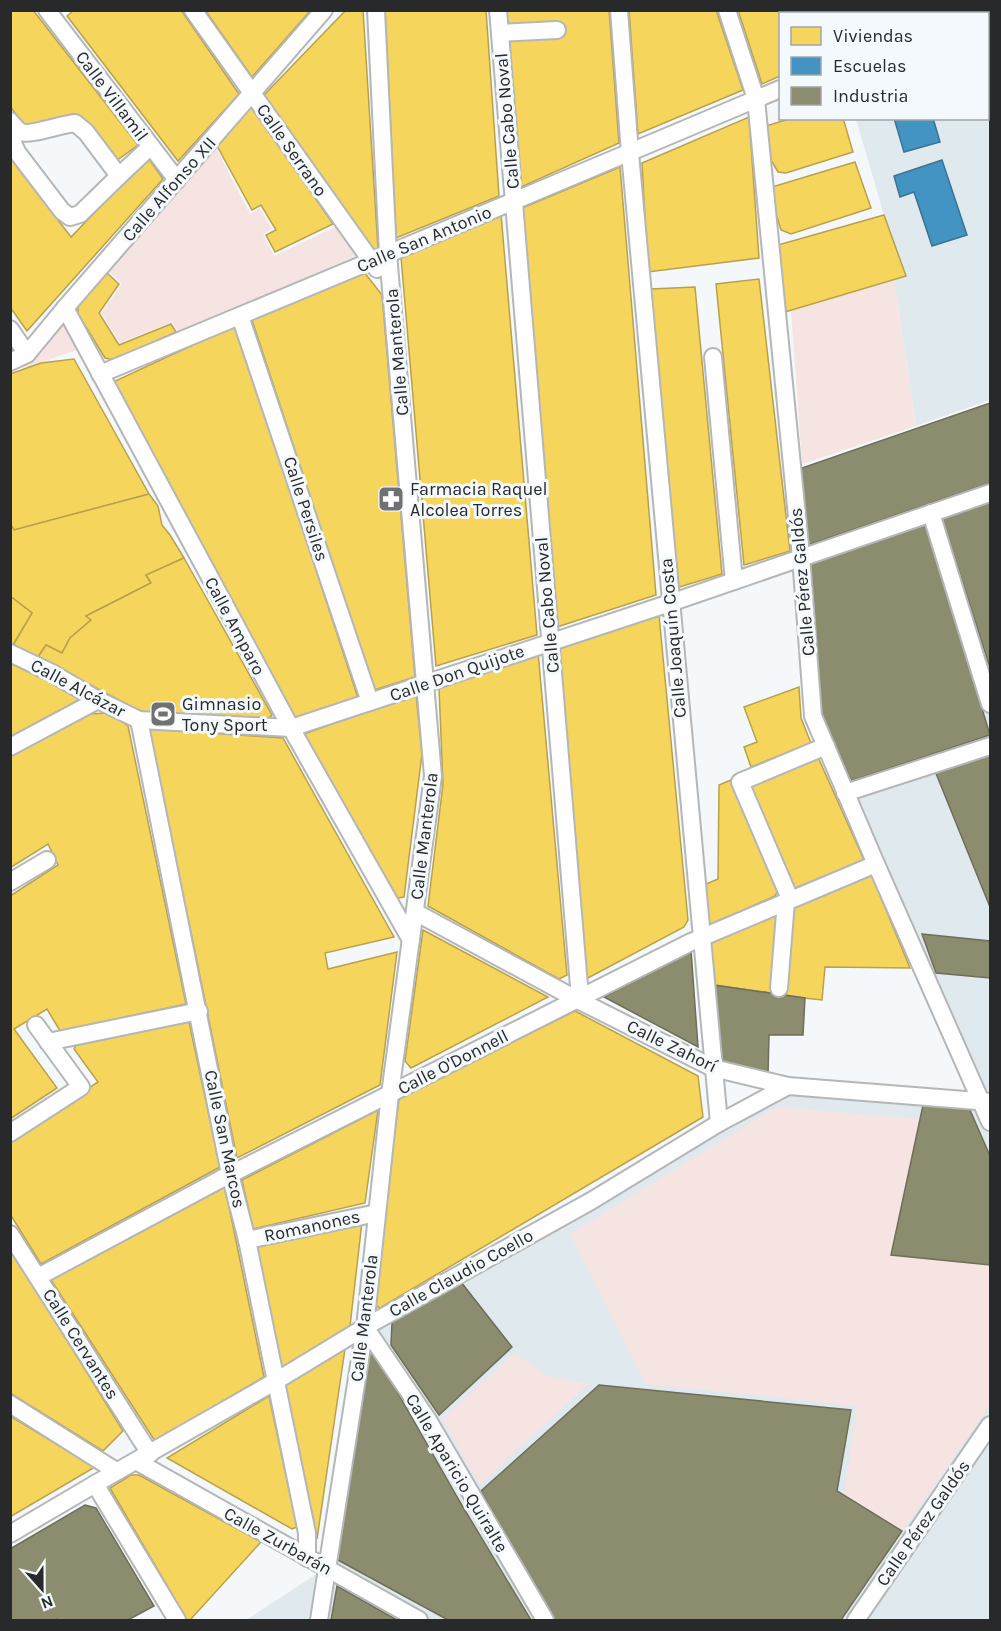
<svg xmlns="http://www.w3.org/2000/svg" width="1001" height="1631" viewBox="0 0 1001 1631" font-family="Karla,sans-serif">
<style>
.built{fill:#e0e9ed}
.green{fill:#f6e4e3}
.homes{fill:#f6d55c;stroke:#b8a14d;stroke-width:1.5}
.schools{fill:#4393c3;stroke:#3b7395;stroke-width:1.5}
.industry{fill:#8c8c6e;stroke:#6e6e5a;stroke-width:1.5}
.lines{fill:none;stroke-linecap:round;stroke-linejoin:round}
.street-casing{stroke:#b4b6b7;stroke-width:20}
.street{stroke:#fefefe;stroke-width:16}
.labels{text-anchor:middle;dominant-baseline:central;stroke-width:6;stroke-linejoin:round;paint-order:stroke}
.street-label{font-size:18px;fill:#27292a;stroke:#f3f9fc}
.poi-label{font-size:18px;fill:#27292a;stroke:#f3f9fc;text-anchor:start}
</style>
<rect width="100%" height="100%" fill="#f5f8fa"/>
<g class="built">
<path d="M990,11V400L916,426L894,279L906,275L884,215L856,119L988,118V14L983,13Z"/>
<path d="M990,493V1620H246L326,1568L365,1327L788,1086L981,1102L813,716L801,557Z"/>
</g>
<g class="green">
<path d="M215,146L250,214L260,208L272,229L263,234L274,256L335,227L356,256L178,332L172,322L120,343L101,313L122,284L106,268Z"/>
<path d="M894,279L916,426L802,464L791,310Z"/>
<path d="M65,308L79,349L23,369L27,354Z"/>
<path d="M776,1107L920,1119L891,1255L990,1265V1405L902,1531L844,1496L857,1406L646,1384L570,1234Z"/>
<path d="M514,1353L546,1375L588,1384L480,1485L443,1419Z"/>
</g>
<g class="homes">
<path d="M10,10H33L138,145L116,161L85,122L72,114L24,126L10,106Z"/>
<path d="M74,10H181L239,94L178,161L67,16Z"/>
<path d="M205,10H311L252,77Z"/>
<path d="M346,10H363L378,249L370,251L264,95Z"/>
<path d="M385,10H486L499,196L396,238Z"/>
<path d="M505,10H609L619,143L519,188Z"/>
<path d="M629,10H716L743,90L638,134Z"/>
<path d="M738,10H816L817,14H780V76L762,84Z"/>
<path d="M883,10H935L928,14H884Z"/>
<path d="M251,104L333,224L275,252L266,235L276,230L261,205L252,210L216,144Z"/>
<path d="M749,117L759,258L648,272L642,163Z"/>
<path d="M792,118H843L853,152L786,173L778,172L771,160L767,141L766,126Z"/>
<path d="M10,157L71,237L125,181L149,159L163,179L27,331L10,307Z"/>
<path d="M855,162L871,208L791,234L781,230L773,204L772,187Z"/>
<path d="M620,167L656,595L557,627L520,209Z"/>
<path d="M501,214L537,635L436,666L401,257Z"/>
<path d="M884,215L906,276L785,312L778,245Z"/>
<path d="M104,270L119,284L99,313L119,345L171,324L176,332L114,360L105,358L78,314V307Z"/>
<path d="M364,272L382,295L415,677L374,690L252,320Z"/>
<path d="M759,279L790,551L744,565L716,284Z"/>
<path d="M695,287L722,574L676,588L651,289Z"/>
<path d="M236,325L358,698L295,719L113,382Z"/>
<path d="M74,359L149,494L14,530L10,523V374L41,363Z"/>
<path d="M149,494L158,506L162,525L170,535L184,558L146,575L151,583L86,616L91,620L70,638L62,653L46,645L38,657L13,645L32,613L10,596V523L14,530Z"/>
<path d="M184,558L272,715L266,721L147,715L38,657L46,645L62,653L70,638L91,620L86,616L151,583L146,575Z"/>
<path d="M10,596L32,613L13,645L10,644Z"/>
<path d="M659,615L688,920L684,927L586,979L558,647Z"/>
<path d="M538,652L567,975L559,979L428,906L443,784L439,688Z"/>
<path d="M10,663L79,696L77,701L10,737Z"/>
<path d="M799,687L801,718L811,743L751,767L744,747L757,742L744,707Z"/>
<path d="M416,694L422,754L404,897L392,899L304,734Z"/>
<path d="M109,713L128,726L186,1004L60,1031L47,1009L14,1029L57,1088L10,1119V896L58,865L48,844L10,868V755L86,714Z"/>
<path d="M151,729L283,738L394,937L325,953L328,969L397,952L380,1085L237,1158L193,942L147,732Z"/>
<path d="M817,755L864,860L793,889L747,784Z"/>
<path d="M731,780L778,890L775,896L708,926L706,884L718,879L719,785Z"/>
<path d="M870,871L910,968L825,967L822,1000L785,996L791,905Z"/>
<path d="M779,907L771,993L714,985L709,940Z"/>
<path d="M423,930L548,997L411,1068L405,1061Z"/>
<path d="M575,1011L698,1076L703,1117L380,1308L373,1304L399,1099Z"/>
<path d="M189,1022L220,1167L41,1264L10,1214V1140L98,1082L74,1049L77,1043Z"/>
<path d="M378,1110L365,1203L253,1229L242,1180Z"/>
<path d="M225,1187L264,1377L155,1441L51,1280Z"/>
<path d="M362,1222L350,1326L344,1333L281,1369L256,1246Z"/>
<path d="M10,1248L123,1431L103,1451L10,1393Z"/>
<path d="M345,1349L317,1539L283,1385Z"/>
<path d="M269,1396L297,1527L292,1529L167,1458Z"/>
<path d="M10,1416L95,1467L10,1517Z"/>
<path d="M131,1475H139L261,1542L190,1620H187L110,1488Z"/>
</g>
<g class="schools">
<path d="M894,118H933L940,142L904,152Z"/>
<path d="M942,160L967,235L932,246L914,192L900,197L894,176Z"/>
</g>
<g class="industry">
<path d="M990,403V483L805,546L802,468Z"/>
<path d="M990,503V668L942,518Z"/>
<path d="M926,523L990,735L851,781L820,710L806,561Z"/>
<path d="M990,755V907L935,771Z"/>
<path d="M922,934L990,941V978L936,973Z"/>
<path d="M691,950L698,1047L604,997Z"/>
<path d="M714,985L805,998L803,1035H769L768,1075L723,1063Z"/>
<path d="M923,1105L970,1110L990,1156V1265L891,1255Z"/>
<path d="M461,1282L512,1347L439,1415L391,1345L392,1322Z"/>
<path d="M374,1351L460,1502L531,1620H448L336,1559L367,1353Z"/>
<path d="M599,1385L851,1410L837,1491L902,1531L841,1620H554L481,1491Z"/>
<path d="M85,1505L96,1508L154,1606L128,1620H58L57,1619L54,1620H10V1549Z"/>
<path d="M337,1586L397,1620H331Z"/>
</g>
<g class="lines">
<g class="street-casing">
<g id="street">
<path d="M47,10L177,180"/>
<path d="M193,10L377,269"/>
<path d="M498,10L580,998"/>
<path d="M619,10L630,153L719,1123"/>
<path d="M727,10L756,99L801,557L813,716L876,864L990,1122"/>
<path d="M956,14L964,10"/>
<path d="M500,33L557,30"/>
<path d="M10,121C13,125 16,129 21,132C29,136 62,124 75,123L86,132L119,176L80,214L70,217L62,211L17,152L10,136"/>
<path d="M119,176L151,146"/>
<path d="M65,308L291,728L411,940"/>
<path d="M240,316L370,702"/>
<path d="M10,329L27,354"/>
<path d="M713,357L734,581"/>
<path d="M10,362L27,354L65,308L324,10"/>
<path d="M100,374L388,254L780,89"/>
<path d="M931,513L990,704"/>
<path d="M10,653L50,672L98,700L139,720L291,728L670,603L990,493"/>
<path d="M139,720L230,1174L247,1240L307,1533V1558"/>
<path d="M10,747L98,700"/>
<path d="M845,793L990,746"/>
<path d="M10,882L47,860"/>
<path d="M790,899L740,782L826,746"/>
<path d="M415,912L576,999L713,1068L788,1086L990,1102"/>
<path d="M779,988L786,901"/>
<path d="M48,1042L199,1011"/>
<path d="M10,1133L81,1087L36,1025"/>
<path d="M10,1234L150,1454"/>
<path d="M247,1240L377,1213"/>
<path d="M38,1277L221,1179L691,942L876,864"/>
<path d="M365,1327L428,1420L545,1620"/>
<path d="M10,1404L116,1471"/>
<path d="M136,1461L419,1620"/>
<path d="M95,1484L177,1620"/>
<path d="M10,1534L95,1484L276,1381L365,1327L591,1201L719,1123L788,1086"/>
<path d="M319,1620L365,1327L390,1094L433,776L388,254L376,10"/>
<path d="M856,1620L990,1425"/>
</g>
</g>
<use href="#street" class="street"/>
</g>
<defs>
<g id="pharmacy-square" transform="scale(1.35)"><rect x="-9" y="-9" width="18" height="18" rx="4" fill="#6f7173" stroke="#f3f9fc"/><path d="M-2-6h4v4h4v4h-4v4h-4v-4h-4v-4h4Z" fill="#fff"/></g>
<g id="stadium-square" transform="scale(1.35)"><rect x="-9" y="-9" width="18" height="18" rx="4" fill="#6f7173" stroke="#f3f9fc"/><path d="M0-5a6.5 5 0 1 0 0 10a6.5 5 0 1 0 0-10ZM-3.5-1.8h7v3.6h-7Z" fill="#fff"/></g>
</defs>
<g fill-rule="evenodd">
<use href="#pharmacy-square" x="391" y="499"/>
<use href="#stadium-square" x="163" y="714"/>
</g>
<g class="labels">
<g class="street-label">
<text transform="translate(112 96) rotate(53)">Calle Villamil</text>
<text transform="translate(507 121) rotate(-95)">Calle Cabo Noval</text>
<text transform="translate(292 150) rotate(55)">Calle Serrano</text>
<text transform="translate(169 189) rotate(-49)">Calle Alfonso XII</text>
<text transform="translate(424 239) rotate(-23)">Calle San Antonio</text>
<text transform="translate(397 352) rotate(-95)">Calle Manterola</text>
<text transform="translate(306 509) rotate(72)">Calle Persiles</text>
<text transform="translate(802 582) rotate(-95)">Calle Pérez Galdós</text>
<text transform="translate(547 605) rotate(-95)">Calle Cabo Noval</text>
<text transform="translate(235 626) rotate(62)">Calle Amparo</text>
<text transform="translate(673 638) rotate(-95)">Calle Joaquín Costa</text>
<text transform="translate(457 673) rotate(-19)">Calle Don Quijote</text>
<text transform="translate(78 688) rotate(28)">Calle Alcázar</text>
<text transform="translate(424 836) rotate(-83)">Calle Manterola</text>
<text transform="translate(672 1046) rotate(26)">Calle Zahorí</text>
<text transform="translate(453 1062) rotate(-27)">Calle O'Donnell</text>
<text transform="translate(225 1139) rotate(78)">Calle San Marcos</text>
<text transform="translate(312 1226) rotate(-12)">Romanones</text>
<text transform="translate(461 1273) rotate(-29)">Calle Claudio Coello</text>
<text transform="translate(364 1318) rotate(-83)">Calle Manterola</text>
<text transform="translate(81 1344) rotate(58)">Calle Cervantes</text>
<text transform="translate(457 1473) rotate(59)">Calle Aparicio Quiralte</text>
<text transform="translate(923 1523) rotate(-55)">Calle Pérez Galdós</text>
<text transform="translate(278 1541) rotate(29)">Calle Zurbarán</text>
</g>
<g class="poi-label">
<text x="410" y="489">Farmacia Raquel<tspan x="410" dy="21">Alcolea Torres</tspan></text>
<text x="182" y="704">Gimnasio<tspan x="182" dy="21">Tony Sport</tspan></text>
</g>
</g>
<rect width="1001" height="1631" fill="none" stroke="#27292a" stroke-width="24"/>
<rect x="779" y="12" width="210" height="108" fill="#f3f9fc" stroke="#a1a6a8" stroke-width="1.5"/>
<rect x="791" y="27" width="30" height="18" fill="#f6d55c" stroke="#a1a6a8" stroke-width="1.5"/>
<text x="833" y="42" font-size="18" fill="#27292a">Viviendas</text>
<rect x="791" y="57" width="30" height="18" fill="#4393c3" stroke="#a1a6a8" stroke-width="1.5"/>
<text x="833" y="72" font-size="18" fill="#27292a">Escuelas</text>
<rect x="791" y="87" width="30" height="18" fill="#8c8c6e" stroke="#a1a6a8" stroke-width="1.5"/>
<text x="833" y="102" font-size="18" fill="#27292a">Industria</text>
<g transform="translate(42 1589) rotate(159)" stroke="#f3f9fc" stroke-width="4.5" paint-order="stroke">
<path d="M0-4.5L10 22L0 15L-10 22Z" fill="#27292a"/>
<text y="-9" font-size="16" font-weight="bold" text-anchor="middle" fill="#27292a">N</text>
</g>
</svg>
